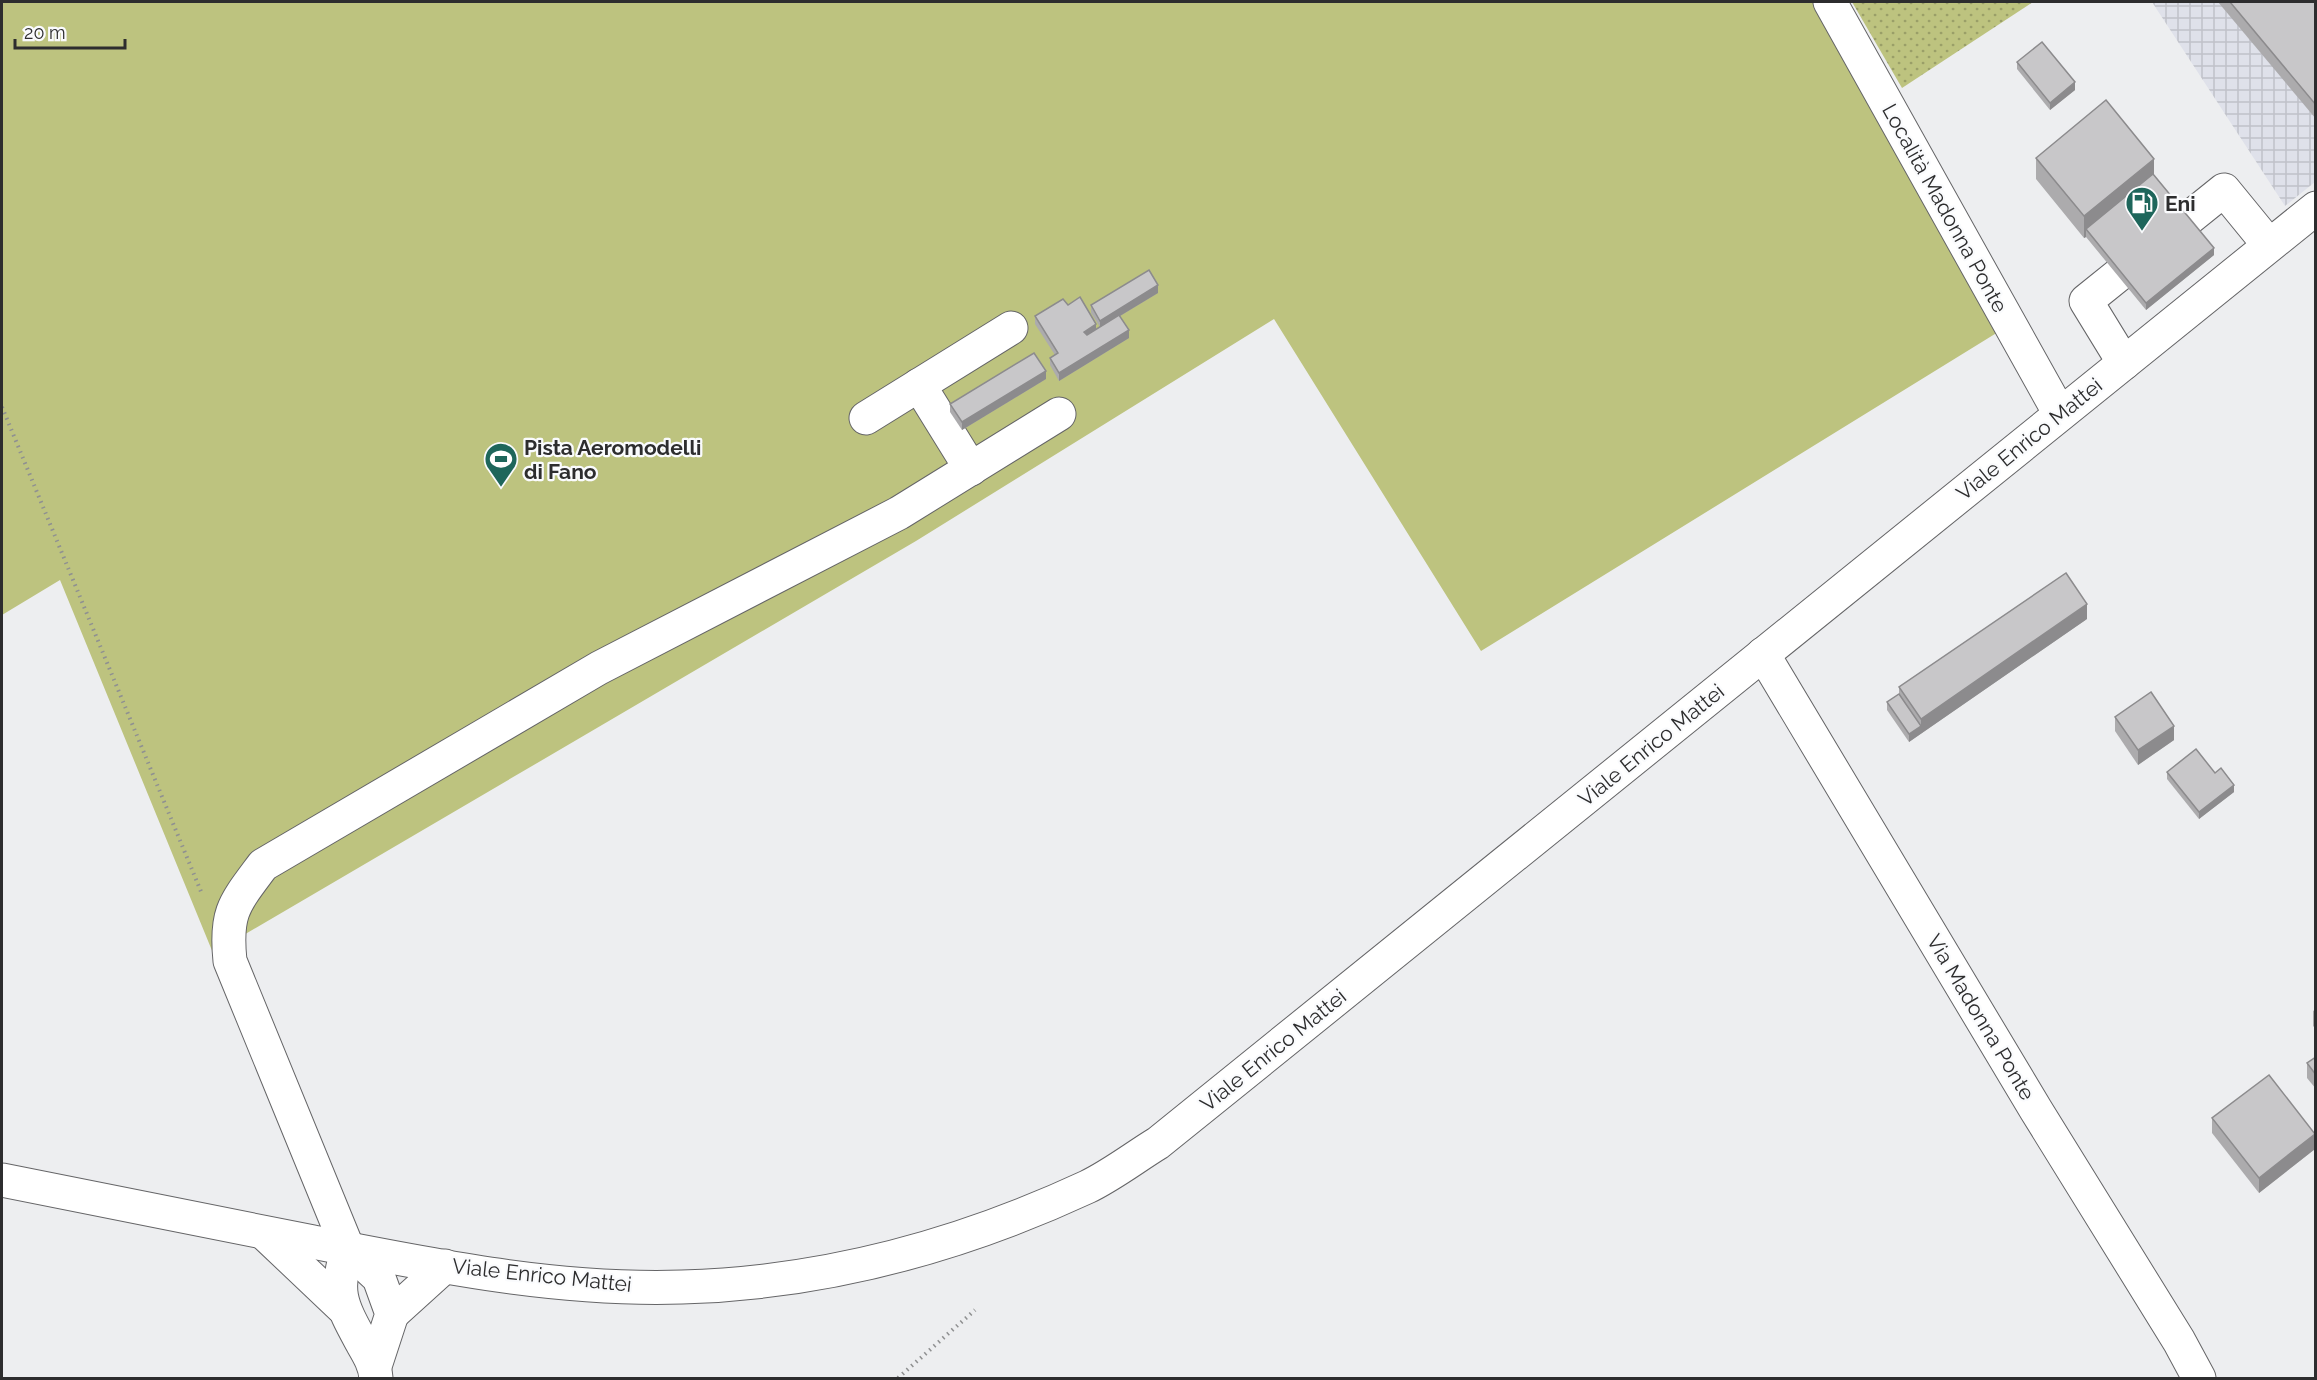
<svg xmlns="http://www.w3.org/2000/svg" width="2317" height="1380" viewBox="0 0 2317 1380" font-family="Raleway,sans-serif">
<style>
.industrial{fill:url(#industrial-grid)}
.grass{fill:url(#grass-dots)}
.garden{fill:#bdc37f}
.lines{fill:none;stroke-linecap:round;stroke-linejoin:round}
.minor-casing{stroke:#656567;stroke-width:35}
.path{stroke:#8f9091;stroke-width:4;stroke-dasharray:1.5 4.5;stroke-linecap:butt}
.minor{stroke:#fff;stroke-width:33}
.wall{fill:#acabad}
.shaded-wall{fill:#8c8b8d}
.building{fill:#c8c7c9;stroke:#8c8b8d;stroke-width:1.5}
.labels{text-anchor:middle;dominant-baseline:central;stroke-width:4.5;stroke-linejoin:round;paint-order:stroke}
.poi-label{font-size:21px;font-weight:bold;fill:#2d2d2e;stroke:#fafbfd;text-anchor:start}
.street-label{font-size:21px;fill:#2d2d2e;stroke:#fafbfd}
</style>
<defs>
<pattern id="industrial-grid" width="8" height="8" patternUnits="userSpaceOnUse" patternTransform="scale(1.5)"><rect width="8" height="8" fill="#dfe1ea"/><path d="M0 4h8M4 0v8" fill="none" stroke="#c0c1c9"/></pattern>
<pattern id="grass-dots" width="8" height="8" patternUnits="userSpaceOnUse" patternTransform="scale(1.5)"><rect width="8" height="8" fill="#bdc37f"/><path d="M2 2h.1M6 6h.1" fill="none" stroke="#9a9f68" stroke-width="1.8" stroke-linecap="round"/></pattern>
</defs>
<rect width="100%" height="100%" fill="#edeef0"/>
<path class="industrial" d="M2152,2H2315V182L2285,206Z"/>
<path class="grass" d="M1852,2H2033L1902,88Z"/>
<path class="garden" d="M2,2H1822L2003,329L1481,651L1274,319L916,541L213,953L60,580L2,615Z"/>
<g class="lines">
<g class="minor-casing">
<g id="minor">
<path d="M1830,2L2060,414"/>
<path d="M2124,363L2086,301L2224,190L2269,245"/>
<path d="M919,385L971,469"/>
<path d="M866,418L1011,328"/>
<path d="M1763,654L2036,1110L2179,1341L2199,1378"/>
<path d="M2,1180C105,1201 210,1221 313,1242C434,1266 559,1291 682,1287C822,1283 960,1246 1087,1187C1112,1175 1135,1157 1158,1143L2316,208"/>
<path d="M264,1233L342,1307"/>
<path d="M348,1249C333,1292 342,1306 362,1343C369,1355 375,1365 376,1378"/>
<path d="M392,1314L445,1266"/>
<path d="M375,1366L392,1314L379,1278L348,1249L230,961C225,912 234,904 263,865L599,668L899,513L1059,414"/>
</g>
</g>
<g class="path">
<path d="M2,407L202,894"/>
<path d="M898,1378L975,1310"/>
</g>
<use href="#minor" class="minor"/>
</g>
<g class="wall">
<path d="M2218,2H2316V119Z"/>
<path d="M2017,62L2075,90L2050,110L2017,69Z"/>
<path d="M2036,158L2154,176L2214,255L2146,310L2086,237L2084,238L2036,179Z"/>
<path d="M1158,293L1120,316L1129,338L1059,381L1050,365V358L1055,355L1035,324V316L1068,305L1096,330L1100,327L1091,313V305Z"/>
<path d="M1046,379L962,430L950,412V404Z"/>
<path d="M2087,619L1909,742L1887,710V702L1899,694V687Z"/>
<path d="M2115,717L2174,740L2138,765L2115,731Z"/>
<path d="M2167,772L2215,773L2234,792L2199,819L2167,779Z"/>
<path d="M2316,1009V1029L2313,1026V1011Z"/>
<path d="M2316,1057V1089L2307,1078V1063Z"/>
<path d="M2212,1118L2315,1149L2259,1193L2212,1133Z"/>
</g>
<g class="shaded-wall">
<path d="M2075,82V90L2050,110V103Z"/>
<path d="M2154,159V181L2086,229V237L2084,238V216Z"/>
<path d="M2214,248V255L2146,310V303Z"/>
<path d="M1158,285V293L1100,328V321Z"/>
<path d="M1096,324V331L1084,339V332Z"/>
<path d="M1129,330V338L1059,381V373Z"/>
<path d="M1046,371V379L962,430V422Z"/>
<path d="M2087,604V619L1909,742V734L1921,726V719Z"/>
<path d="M2174,726V740L2138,765V750Z"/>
<path d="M2234,785V792L2199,819V812Z"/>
<path d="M2315,1134V1149L2259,1193V1178Z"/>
</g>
<g class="building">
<path d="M2230,2H2316V105Z"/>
<path d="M2042,42L2075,82L2050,103L2017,62Z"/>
<path d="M2106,100L2154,159L2084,216L2036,158Z"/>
<path d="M2153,174L2214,248L2146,303L2086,229Z"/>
<path d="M1149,270L1158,285L1100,321L1091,305Z"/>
<path d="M1080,297L1096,324L1084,332L1087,335L1119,315L1129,330L1059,373L1050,358L1058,353L1035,316L1063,299L1068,305Z"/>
<path d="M1034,353L1046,371L962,422L950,404Z"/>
<path d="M2066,573L2087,604L1921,719L1899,687Z"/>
<path d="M2151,692L2174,726L2138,750L2115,717Z"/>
<path d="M1899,694L1921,726L1909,734L1887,702Z"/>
<path d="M2196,749L2215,773L2221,768L2234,785L2199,812L2167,772Z"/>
<path d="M2316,1057V1075L2307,1063Z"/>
<path d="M2269,1075L2315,1134L2259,1178L2212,1118Z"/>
</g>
<defs>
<g id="fuel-pin" transform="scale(1.725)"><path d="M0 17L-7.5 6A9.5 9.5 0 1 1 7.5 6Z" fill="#1e665b" stroke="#fafbfd"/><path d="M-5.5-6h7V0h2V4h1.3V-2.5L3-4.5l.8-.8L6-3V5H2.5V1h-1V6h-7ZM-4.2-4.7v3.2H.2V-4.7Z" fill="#fff"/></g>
<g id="stadium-pin" transform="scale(1.725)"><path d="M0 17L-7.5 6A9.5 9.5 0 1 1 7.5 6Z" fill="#1e665b" stroke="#fafbfd"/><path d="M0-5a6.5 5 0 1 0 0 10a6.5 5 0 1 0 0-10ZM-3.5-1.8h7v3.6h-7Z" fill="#fff"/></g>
</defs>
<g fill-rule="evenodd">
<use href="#fuel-pin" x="2142" y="203"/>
<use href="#stadium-pin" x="501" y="459"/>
</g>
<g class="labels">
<g class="poi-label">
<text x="2165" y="203">Eni</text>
<text x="524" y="447">Pista Aeromodelli<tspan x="524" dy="24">di Fano</tspan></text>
</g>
<g class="street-label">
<text transform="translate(1945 208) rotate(61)">Località Madonna Ponte</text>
<text transform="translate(2029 439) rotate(-39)">Viale Enrico Mattei</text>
<text transform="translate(1651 745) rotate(-39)">Viale Enrico Mattei</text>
<text transform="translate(1981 1017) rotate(59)">Via Madonna Ponte</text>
<text transform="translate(1273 1050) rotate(-39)">Viale Enrico Mattei</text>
<text transform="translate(542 1275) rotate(6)">Viale Enrico Mattei</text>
</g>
</g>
<rect width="2317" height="1380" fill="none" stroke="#2d2d2e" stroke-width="6"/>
<path d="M15 39v9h110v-9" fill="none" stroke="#2d2d2e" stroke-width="3"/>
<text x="24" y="39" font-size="18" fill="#2d2d2e" stroke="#fafbfd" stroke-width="4.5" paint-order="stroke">20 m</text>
</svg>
